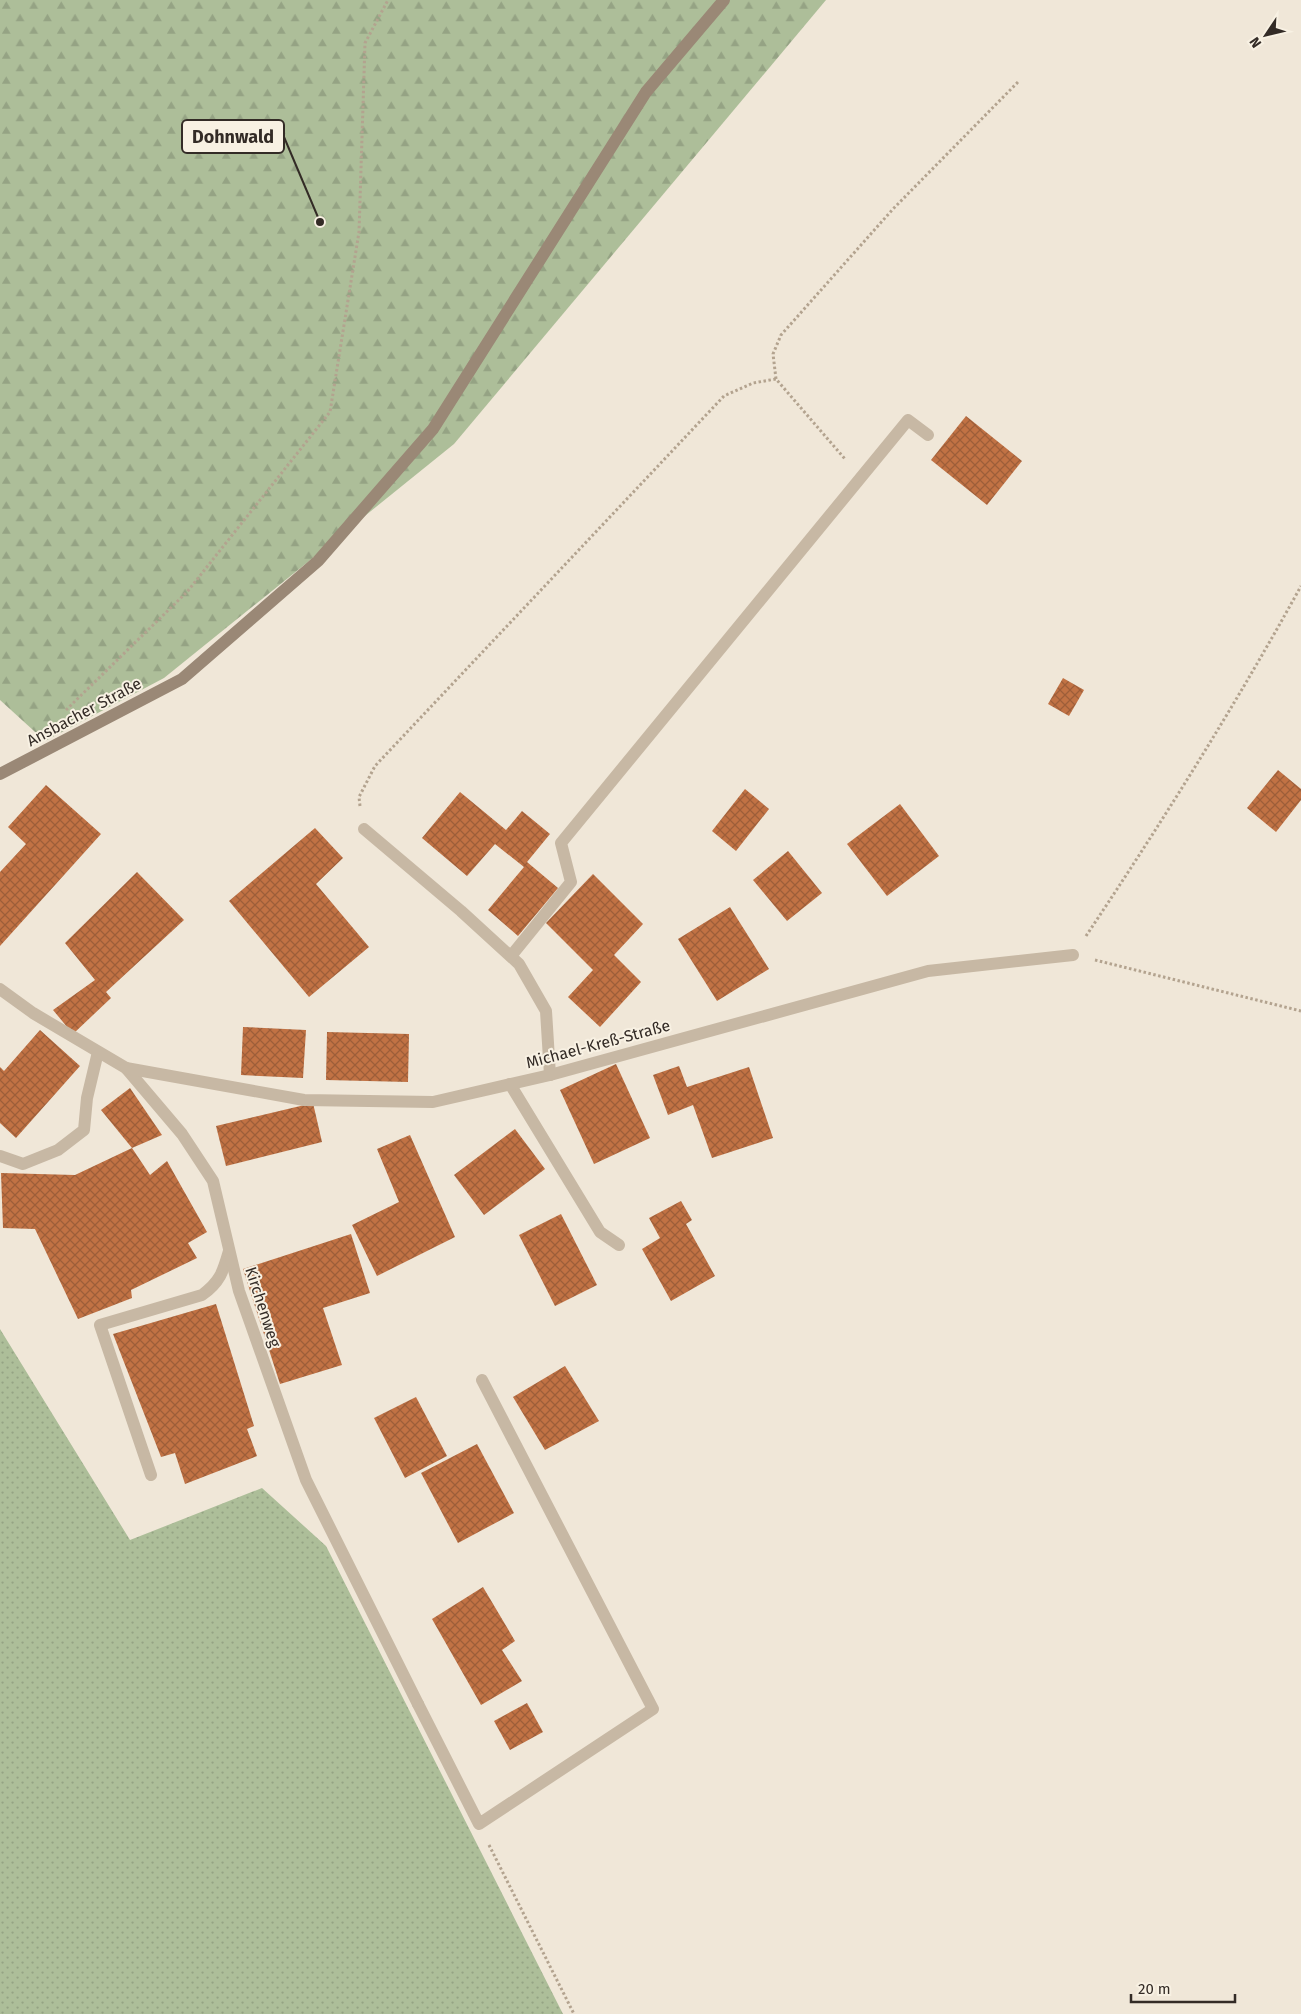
<svg xmlns="http://www.w3.org/2000/svg" width="1301" height="2014" viewBox="0 0 1301 2014" font-family="'Fira Sans',sans-serif">
<style>
.grass{fill:url(#grass-dots)}
.forest{fill:url(#forest-firs)}
.building{fill:url(#building-cross-hatch)}
.lines{fill:none;stroke-linecap:round;stroke-linejoin:round}
.path{stroke:#b3a38f;stroke-width:3;stroke-dasharray:2.5 2.5;stroke-linecap:butt}
.lane{stroke:#c7b8a4;stroke-width:12}
.street{stroke:#c7b8a4;stroke-width:12}
.secondary{stroke:#9a8876;stroke-width:12}
.labels{text-anchor:middle;dominant-baseline:central;stroke-width:4;stroke-linejoin:round;paint-order:stroke}
.street-label{font-size:16px;fill:#332b26;stroke:#f8f1e3}
.leader{fill:none;stroke:#332b26;stroke-width:2}
.callout-dot{fill:#332b26;stroke:#f8f1e3;stroke-width:2}
.callout{fill:#f8f1e3;stroke:#332b26;stroke-width:2}
.callout-label{font-size:18px;text-anchor:middle;font-weight:bold;fill:#332b26}
</style>
<defs>
<pattern id="grass-dots" width="8" height="8" patternUnits="userSpaceOnUse" patternTransform="scale(1.25)"><rect width="8" height="8" fill="#adbe99"/><path d="M2 2h.1M6 6h.1" fill="none" stroke="#95a384" stroke-width="1.8" stroke-linecap="round"/></pattern>
<pattern id="forest-firs" width="22" height="20" patternUnits="userSpaceOnUse" patternTransform="scale(1.25)"><rect width="22" height="20" fill="#adbe99"/><path d="M5 1l3.5 6h-7zM16 11l3.5 6h-7z" fill="#95a384"/></pattern>
<pattern id="building-cross-hatch" width="8" height="8" patternUnits="userSpaceOnUse" patternTransform="scale(1.25)"><rect width="8" height="8" fill="#c17244"/><path d="M0 0l8 8M0 8l8-8" fill="none" stroke="#9d5e39"/></pattern>
</defs>
<rect width="100%" height="100%" fill="#f0e7d8"/>
<path class="grass" d="M0,1329L130,1540L262,1488L326,1546L563,2014H0Z"/>
<path class="forest" d="M0,0H826L454,444L164,678L45,741L0,700Z"/>
<g class="building">
<path d="M966,416L1022,461L987,505L931,460Z"/>
<path d="M1063,678L1084,690L1069,716L1048,704Z"/>
<path d="M1278,770L1301,789V800L1276,832L1247,808Z"/>
<path d="M46,785L101,834L0,946V872L26,844L8,827Z"/>
<path d="M745,789L769,809L736,851L712,831Z"/>
<path d="M460,792L506,830L522,811L550,834L527,862L558,888L518,936L488,910L524,867L495,844L467,876L422,838Z"/>
<path d="M900,804L939,856L887,896L847,844Z"/>
<path d="M315,828L343,858L316,884L369,947L309,997L229,901Z"/>
<path d="M788,851L822,893L787,921L753,880Z"/>
<path d="M137,872L184,920L106,992L111,998L73,1034L53,1010L95,980L65,943Z"/>
<path d="M593,874L643,924L614,955L641,982L600,1027L568,997L593,970L546,923Z"/>
<path d="M730,907L769,969L717,1001L678,939Z"/>
<path d="M243,1027L306,1030L303,1078L241,1075Z"/>
<path d="M40,1030L80,1066L16,1138L0,1123V1067L4,1071Z"/>
<path d="M327,1032L409,1034L408,1082L326,1080Z"/>
<path d="M616,1064L650,1138L594,1164L560,1090Z"/>
<path d="M679,1066L687,1087L749,1067L773,1138L712,1158L693,1105L668,1115L653,1075Z"/>
<path d="M130,1088L162,1135L132,1148L101,1110Z"/>
<path d="M313,1103L322,1142L226,1166L216,1126Z"/>
<path d="M515,1129L545,1169L484,1215L454,1175Z"/>
<path d="M410,1135L455,1237L377,1276L352,1225L399,1202L377,1149Z"/>
<path d="M132,1148L150,1175L167,1161L207,1232L188,1243L197,1258L131,1290L132,1298L78,1319L35,1229L3,1228L1,1173L75,1175Z"/>
<path d="M681,1201L692,1220L686,1224L715,1276L671,1301L642,1249L660,1238L649,1218Z"/>
<path d="M561,1214L597,1285L555,1306L519,1235Z"/>
<path d="M351,1234L370,1293L323,1308L342,1365L280,1384L243,1269Z"/>
<path d="M216,1304L254,1426L247,1429L257,1456L185,1484L175,1453L161,1457L113,1334Z"/>
<path d="M565,1366L599,1421L545,1450L513,1397Z"/>
<path d="M416,1397L447,1456L405,1478L374,1418Z"/>
<path d="M477,1444L514,1513L458,1543L421,1473Z"/>
<path d="M483,1587L515,1641L502,1650L522,1681L481,1705L432,1619Z"/>
<path d="M527,1703L543,1732L510,1750L494,1721Z"/>
</g>
<g class="lines">
<g class="path">
<path d="M776,379L773,354L781,335L893,209L1018,82"/>
<path d="M66,710L187,592L330,412L359,232L365,43L388,0"/>
<path d="M360,806L359,797L375,766L724,396L753,383L776,379L845,459"/>
<path d="M1086,936C1162,822 1235,706 1301,586"/>
<path d="M1095,960L1301,1011"/>
<path d="M489,1845L574,2014"/>
</g>
<g class="lane">
<path d="M364,829L461,911L519,964L546,1011L550,1075"/>
<path d="M511,956L571,882L561,843L908,420L928,435"/>
<path d="M510,1084L600,1232L619,1245"/>
<path d="M0,1156L23,1164L58,1150L84,1130L87,1098L98,1052"/>
<path d="M151,1475L100,1325L202,1295C220,1282 223,1272 229,1251"/>
<path d="M418,1704L479,1824L653,1709L482,1380"/>
</g>
<g class="street">
<path d="M0,989L33,1013L126,1068L182,1134L213,1181L239,1291L306,1480L418,1704"/>
<path d="M126,1068L304,1100L433,1102L550,1075L928,971L1073,955"/>
</g>
<path class="secondary" d="M0,774L182,679L318,561L433,429L646,92L724,0"/>
</g>
<g class="labels">
<g class="street-label">
<text transform="translate(84 712) rotate(-28)">Ansbacher Straße</text>
<text transform="translate(598 1044) rotate(-15)">Michael-Kreß-Straße</text>
<text transform="translate(263 1307) rotate(72)">Kirchenweg</text>
</g>
</g>
<path class="leader" d="M320 222L284 137"/>
<circle class="callout-dot" cx="320" cy="222" r="5"/>
<rect class="callout" x="182" y="120" width="102" height="33" rx="5"/>
<g class="callout-label">
<text x="233" y="143">Dohnwald</text>
</g>
<g transform="translate(1266 35) rotate(235)" stroke="#f8f1e3" stroke-width="4" paint-order="stroke">
<path d="M0-4L9 19L0 12L-9 19Z" fill="#332b26"/>
<text y="-8" font-size="14" font-weight="bold" text-anchor="middle" fill="#332b26">N</text>
</g>
<path d="M1131 1994v8h104v-8" fill="none" stroke="#332b26" stroke-width="2.5"/>
<text x="1138" y="1994" font-size="15" fill="#332b26" stroke="#f8f1e3" stroke-width="4" paint-order="stroke">20 m</text>
</svg>
